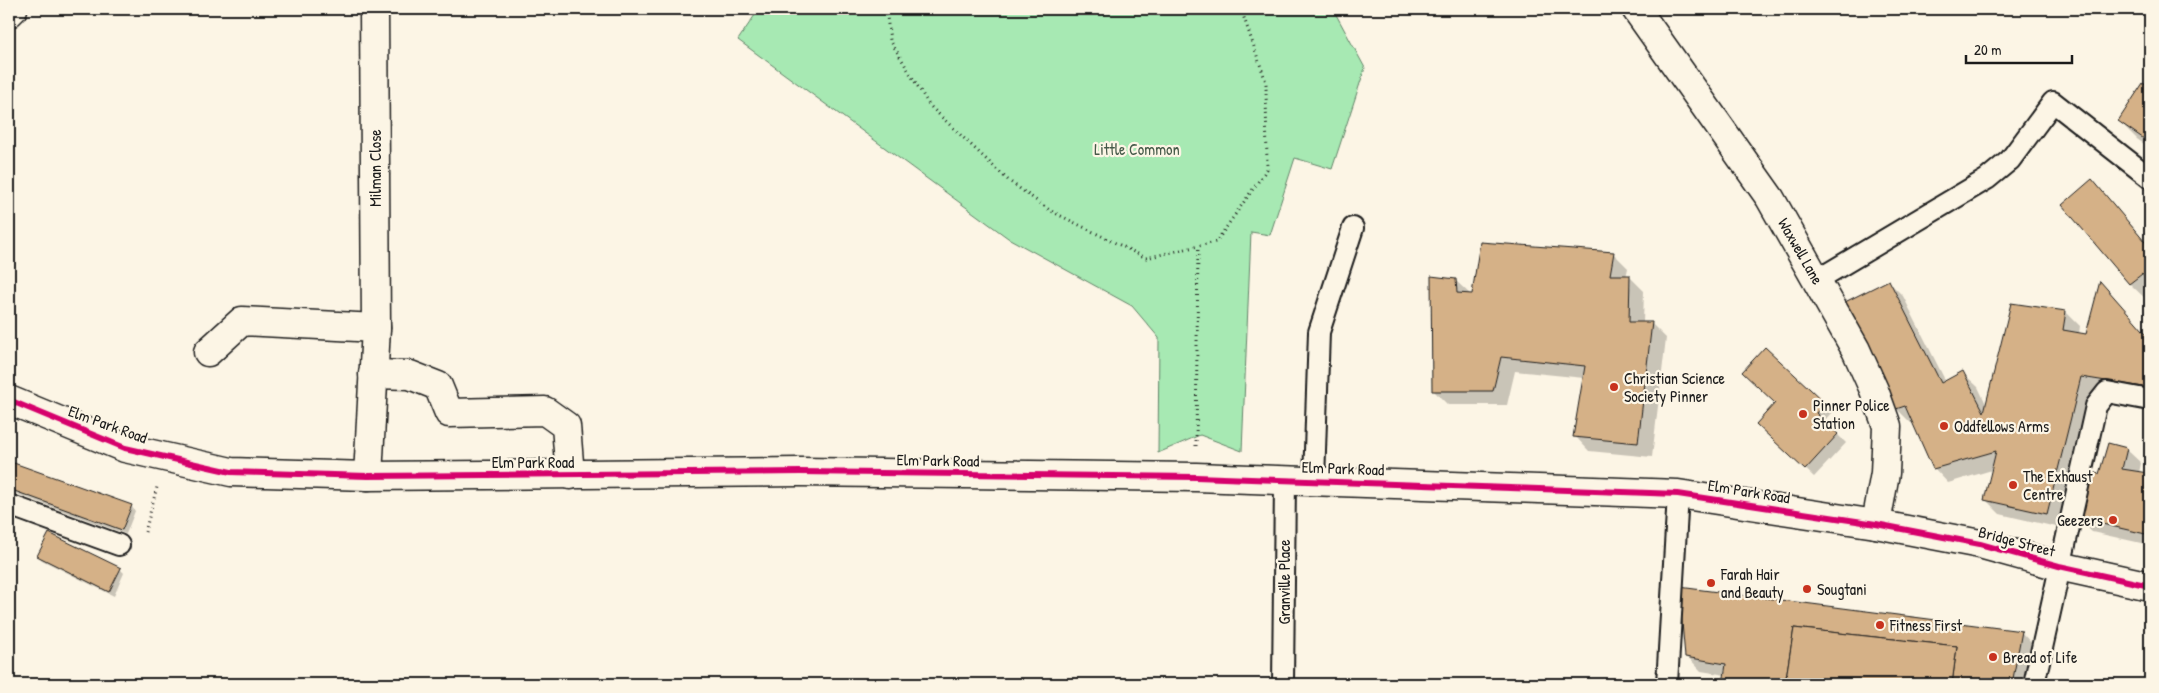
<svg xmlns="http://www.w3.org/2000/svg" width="2159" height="693" viewBox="0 0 2159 693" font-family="'Patrick Hand',sans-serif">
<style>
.green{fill:#a7e9b3;stroke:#628268}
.shadow{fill:#0003}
.building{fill:#d5b187;stroke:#1c1c1c}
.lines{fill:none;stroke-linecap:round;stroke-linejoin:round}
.service-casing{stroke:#1c1c1c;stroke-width:24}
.minor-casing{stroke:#1c1c1c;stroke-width:31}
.tertiary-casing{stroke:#1c1c1c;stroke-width:31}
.path{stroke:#1c1c1c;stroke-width:3;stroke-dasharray:1 4;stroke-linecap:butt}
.service{stroke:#fcf5e5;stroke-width:20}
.minor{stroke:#fcf5e5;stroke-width:28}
.tertiary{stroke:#fcf5e5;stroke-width:28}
.cycleway-casing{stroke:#fcf5e5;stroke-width:9}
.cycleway{stroke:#d6006c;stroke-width:6}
.poi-dot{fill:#c8321e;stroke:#fcf5e5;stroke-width:2}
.labels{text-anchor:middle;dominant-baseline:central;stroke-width:4.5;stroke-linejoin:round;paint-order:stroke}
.park-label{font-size:16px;fill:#465a49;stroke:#fcf5e5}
.street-label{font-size:16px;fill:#1c1c1c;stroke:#fcf5e5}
.poi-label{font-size:16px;fill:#1c1c1c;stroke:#fcf5e5;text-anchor:start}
</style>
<rect width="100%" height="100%" fill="#fcf5e5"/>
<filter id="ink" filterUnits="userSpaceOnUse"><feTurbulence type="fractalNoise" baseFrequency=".02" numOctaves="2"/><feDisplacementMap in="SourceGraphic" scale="10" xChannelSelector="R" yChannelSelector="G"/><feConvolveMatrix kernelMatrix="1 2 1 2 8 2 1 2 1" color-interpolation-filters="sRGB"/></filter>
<g filter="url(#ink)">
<path class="green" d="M759,9H1333L1365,68L1332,169L1295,158L1270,235L1251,232L1242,451L1200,435L1158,453L1159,338L1132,306L1008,238L738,40Z"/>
<g class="shadow">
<path d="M2144,85L2150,90V148L2137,139L2119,121Z"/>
<path d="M2092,181L2150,247V299L2148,301L2130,284L2063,205Z"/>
<path d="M1613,253L1628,268L1626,277H1630L1644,291L1643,323H1651L1666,338L1652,457L1589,451L1575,436L1584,378L1515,371L1507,405H1448L1433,390L1455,280L1471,295Z"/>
<path d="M1889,282L1903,296L1946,382L1963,373L1978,387L1987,406L2066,312L2080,326L2079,334L2086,335L2114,298L2150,338V400L2095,391L2061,528L2000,514L1986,500L1992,470L1948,483L1934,468L1913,422L1911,423L1897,409Z"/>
<path d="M1824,404L1832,412L1824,421L1846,443L1814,477L1766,432Z"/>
<path d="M2126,449L2141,463L2139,473L2149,474L2150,468V545L2092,532L2077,518Z"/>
<path d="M12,463L131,506L135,511L126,534L9,491V468Z"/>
<path d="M49,534L120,569L124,573L114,596L42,560L38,556Z"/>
<path d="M2021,632L2035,647L2029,684H1724L1726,675L1701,671L1687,656Z"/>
</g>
<g class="building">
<path d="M2143,83L2150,88V143L2118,121Z"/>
<path d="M2092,179L2150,248V283L2142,274L2129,284L2062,205Z"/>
<path d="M1480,242L1614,252L1610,275H1630L1629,322H1652L1638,443L1573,437L1585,366L1501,357L1493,391H1432L1431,276L1456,279L1457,293L1472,294Z"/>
<path d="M1889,280L1941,383L1963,371L1984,412L2011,303L2066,311L2063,330L2086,334L2100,281L2150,338V388L2081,377L2047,514L1984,500L1996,451L1933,469L1905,406L1896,409L1843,303Z"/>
<path d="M1765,347L1825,403L1816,413L1838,434L1805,470L1756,424L1775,403L1742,372Z"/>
<path d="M2108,443L2127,448L2122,469L2148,473L2150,460V535L2076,518L2085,470L2099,474Z"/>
<path d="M11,462L132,505L122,530L9,489V466Z"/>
<path d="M49,533L121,568L109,592L37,556Z"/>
<path d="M1679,587L2022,631L2012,684H1952L1957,646L1794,628L1785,684H1723L1726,664L1685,657Z"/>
<path d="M1794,628L1957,646L1952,684H1785Z"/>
</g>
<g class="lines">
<g class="service-casing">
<g id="service">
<path d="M1817,280L1987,179L2010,160L2053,102L2150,178"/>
<path d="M1314,480L1319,332L1353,228"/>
<path d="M9,505L119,545"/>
<path d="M1283,684L1285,480"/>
<path d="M1667,684L1678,494"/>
<path d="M2034,684L2096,406L2107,392L2150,400"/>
</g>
</g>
<g class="minor-casing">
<g id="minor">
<path d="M9,13L13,9"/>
<path d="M208,352L242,321L376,328"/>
<path d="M373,374L410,375L438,386L449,413L545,411L566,426L570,475"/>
<path d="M368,476L376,328L374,9"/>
</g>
</g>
<g class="tertiary-casing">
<g id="tertiary">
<path d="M1636,9L1770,198L1856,350L1874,390L1887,426L1885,473L1876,524"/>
<path d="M9,400L125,448L231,472L368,476L800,472L1196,477L1678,494L1876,524L1980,544L2059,566L2150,586"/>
</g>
</g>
<g class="path">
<path d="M886,9L890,40L929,105L1009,181L1051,211L1146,258L1216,242L1267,169L1266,82L1241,9"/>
<path d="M1196,446L1198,246"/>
<path d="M145,532L157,487"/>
</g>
<use href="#service" class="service"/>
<use href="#minor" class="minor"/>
<use href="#tertiary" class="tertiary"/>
<g class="cycleway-casing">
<path id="cycleway" d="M9,400L125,448L231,472L368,476L800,472L1196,477L1678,494L1876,524L1980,544L2059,566L2150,586"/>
</g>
<use href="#cycleway" class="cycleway"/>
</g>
</g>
<g class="poi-dot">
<circle cx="1614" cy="387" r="5"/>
<circle cx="1803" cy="414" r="5"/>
<circle cx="1944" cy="426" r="5"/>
<circle cx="2013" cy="485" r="5"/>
<circle cx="2113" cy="520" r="5"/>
<circle cx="1711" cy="583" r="5"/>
<circle cx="1807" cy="589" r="5"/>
<circle cx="1880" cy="625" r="5"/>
<circle cx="1993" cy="657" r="5"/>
</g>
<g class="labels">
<g class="park-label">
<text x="1137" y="149">Little Common</text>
</g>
<g class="street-label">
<text transform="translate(375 168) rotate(-90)">Milman Close</text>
<text transform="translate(1801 251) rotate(60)">Waxwell Lane</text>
<text transform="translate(108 424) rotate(20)">Elm Park Road</text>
<text transform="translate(938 460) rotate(1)">Elm Park Road</text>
<text x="533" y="462">Elm Park Road</text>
<text transform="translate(1343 468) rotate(2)">Elm Park Road</text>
<text transform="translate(1749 491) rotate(9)">Elm Park Road</text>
<text transform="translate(2017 541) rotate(15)">Bridge Street</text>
<text transform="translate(1284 582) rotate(-90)">Granville Place</text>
</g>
<g class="poi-label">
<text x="1624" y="378">Christian Science<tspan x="1624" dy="18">Society Pinner</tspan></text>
<text x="1813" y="405">Pinner Police<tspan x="1813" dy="18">Station</tspan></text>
<text x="1954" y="426">Oddfellows Arms</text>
<text x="2023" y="476">The Exhaust<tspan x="2023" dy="18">Centre</tspan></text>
<text x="2103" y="520" text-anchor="end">Geezers</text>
<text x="1721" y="574">Farah Hair<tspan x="1721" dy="18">and Beauty</tspan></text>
<text x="1817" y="589">Sougtani</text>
<text x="1890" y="625">Fitness First</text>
<text x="2003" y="657">Bread of Life</text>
</g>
</g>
<rect width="2159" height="693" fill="none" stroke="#fcf5e5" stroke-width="30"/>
<rect x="15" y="15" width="2129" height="663" fill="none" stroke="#1c1c1c" stroke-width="2" filter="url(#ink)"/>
<path d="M1966 55v8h106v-8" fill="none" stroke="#1c1c1c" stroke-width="2.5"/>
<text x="1974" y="55" font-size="15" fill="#1c1c1c" stroke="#fcf5e5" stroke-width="4" paint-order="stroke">20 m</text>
</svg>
